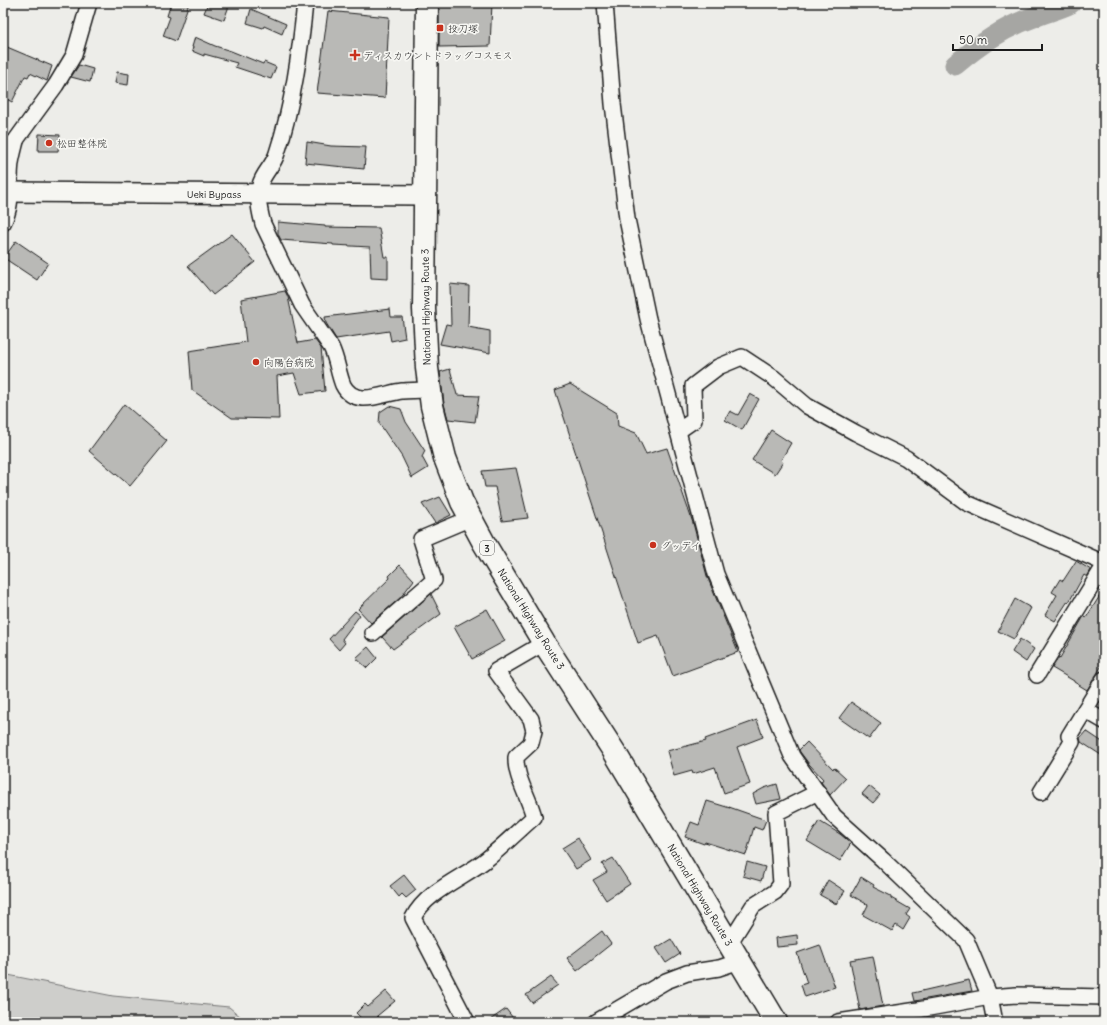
<svg xmlns="http://www.w3.org/2000/svg" width="1107" height="1025" viewBox="0 0 1107 1025" font-family="Delius,'Klee One',sans-serif">
<style>
.green{fill:#cececb;stroke:#757574}
.lines{fill:none;stroke-linecap:round;stroke-linejoin:round}
.river{stroke:#a6a6a3;stroke-width:21}
.building{fill:#b9b9b6;stroke:#1c1c1c}
.minor-casing{stroke:#1c1c1c;stroke-width:18}
.major-casing{stroke:#1c1c1c;stroke-width:22}
.highway-casing{stroke:#1c1c1c;stroke-width:25}
.minor{stroke:#f6f6f2;stroke-width:15}
.major{stroke:#f6f6f2;stroke-width:19}
.highway{stroke:#f6f6f2;stroke-width:22}
.poi-dot{fill:#c8321e;stroke:#f6f6f2;stroke-width:1.5}
.labels{text-anchor:middle;dominant-baseline:central;stroke-width:3.5;stroke-linejoin:round;paint-order:stroke}
.shield{fill:#f6f6f2;stroke:#5d5d5c;stroke-width:1}
.shield-label{font-size:9px;font-weight:bold;fill:#1c1c1c}
.poi-label{font-size:10px;fill:#1c1c1c;stroke:#f6f6f2;text-anchor:start}
.street-label{font-size:10px;fill:#1c1c1c;stroke:#f6f6f2}
</style>
<rect width="100%" height="100%" fill="#edede9"/>
<filter id="ink" filterUnits="userSpaceOnUse"><feTurbulence type="fractalNoise" baseFrequency=".025" numOctaves="2"/><feDisplacementMap in="SourceGraphic" scale="8" xChannelSelector="R" yChannelSelector="G"/><feConvolveMatrix kernelMatrix="1 2 1 2 8 2 1 2 1" color-interpolation-filters="sRGB"/></filter>
<g filter="url(#ink)">
<path class="green" d="M3,974L113,996L229,1007L247,1022H3Z"/>
<g class="lines">
<path class="river" d="M955,65C979,45 1004,27 1034,17C1046,12 1059,9 1071,3"/>
</g>
<g class="building">
<path d="M171,3H189L176,41L163,36L170,17L167,16Z"/>
<path d="M208,3H230L224,20L204,13Z"/>
<path d="M439,3H492L490,46L439,47Z"/>
<path d="M251,9L286,24L282,34L264,26L263,28L247,23Z"/>
<path d="M328,11L389,17L385,98L317,93Z"/>
<path d="M195,37L215,46L231,51L263,64L264,62L276,67L271,79L235,67L237,63L204,54V56L192,51L193,47H192Z"/>
<path d="M7,47L52,66L47,81L30,73L28,77L25,76L12,102L3,97V57Z"/>
<path d="M79,65L93,69L90,82L71,77Z"/>
<path d="M117,72L129,74L128,85L115,83Z"/>
<path d="M39,134L60,135L58,151H38Z"/>
<path d="M307,142L331,146L366,147L364,169L305,163Z"/>
<path d="M278,222L325,226V227L379,228L384,257H388V279L371,278L370,247L333,245V244L281,240L278,234Z"/>
<path d="M232,234L255,262L213,295L188,266Z"/>
<path d="M16,241L48,263L37,280L4,258Z"/>
<path d="M450,284L469,286L468,327L490,331V353L440,344L446,324L451,325Z"/>
<path d="M285,291L288,297L298,343L315,340L321,348L325,391L301,394L294,373L277,376L279,419L232,418L192,390L189,351L246,342L241,299Z"/>
<path d="M390,309L391,317H402L405,338L391,341L389,331L336,339L326,323L325,317Z"/>
<path d="M450,369L457,395L479,396L475,422L448,419L444,404L440,372Z"/>
<path d="M570,384L617,413L618,426L636,433L646,454L667,448L693,523L707,576L738,652L673,676L658,636L638,643L555,390Z"/>
<path d="M750,394L759,399L742,430L725,420L730,411L738,415Z"/>
<path d="M124,404L167,441L130,486L89,451Z"/>
<path d="M389,406L401,409L406,422L425,451L422,457L428,468L412,478L402,457L379,423L380,412Z"/>
<path d="M771,430L791,443L781,460L783,462L775,474L752,460Z"/>
<path d="M516,468L528,518L502,521L495,487H485L482,471Z"/>
<path d="M440,497L451,515L435,523L422,504Z"/>
<path d="M1076,561L1091,570L1087,577L1084,575L1069,602L1068,601L1055,621L1045,615L1057,595L1052,592L1060,579L1063,581Z"/>
<path d="M400,565L414,580L400,598L371,623L358,609L390,578L389,576Z"/>
<path d="M1104,589V662L1087,690L1074,682V681L1052,668L1059,657L1060,658L1084,616L1086,618Z"/>
<path d="M431,594L441,614L393,649L382,637Z"/>
<path d="M1015,599L1031,608L1014,639L998,631Z"/>
<path d="M487,609L505,641L472,659L454,627Z"/>
<path d="M355,611L360,615L342,639L345,643L339,650L329,639Z"/>
<path d="M1020,639L1034,649L1026,662L1012,652Z"/>
<path d="M368,647L377,658L367,668L356,658Z"/>
<path d="M851,702L881,723L869,739L839,718Z"/>
<path d="M757,720L763,737L737,747L750,784L724,793L715,767L693,774L692,771L674,776L667,751L706,741L705,739Z"/>
<path d="M1086,731L1104,743V757L1081,742L1080,738Z"/>
<path d="M807,742L833,769L834,767L846,778L830,795L821,782L823,779L809,764L800,752L799,750Z"/>
<path d="M777,784L781,799L756,804L753,794L764,788Z"/>
<path d="M869,786L880,795L873,803L862,794Z"/>
<path d="M707,801L730,808L729,807L766,820L762,830L754,827L746,855L705,842L704,844L685,837L691,822L699,825Z"/>
<path d="M819,821L840,834L851,843L840,861L807,841Z"/>
<path d="M578,838L591,860L576,869L562,848Z"/>
<path d="M613,858L630,884L606,900L593,880L607,872L602,864Z"/>
<path d="M747,862L765,867L761,881L743,876Z"/>
<path d="M404,875L416,890L406,898L402,894L399,897L390,886Z"/>
<path d="M861,877L874,885L873,887L891,896V898L910,909L906,915L910,918L903,930L896,925L892,931L863,915L868,905L851,895Z"/>
<path d="M828,880L845,891L836,904L820,895Z"/>
<path d="M602,931L611,944L577,971L567,958Z"/>
<path d="M797,935L798,945L777,947L776,938Z"/>
<path d="M671,939L680,954L666,963L656,948Z"/>
<path d="M820,945L835,987L805,997L801,985L807,983L797,953Z"/>
<path d="M873,956L883,1006L860,1010L850,960Z"/>
<path d="M551,977L558,985L532,1003L526,995Z"/>
<path d="M969,980L972,991L915,1001L913,993Z"/>
<path d="M386,991L395,1001L377,1016L383,1022H365L356,1013L365,1004L368,1007Z"/>
<path d="M506,1009L516,1022H487Z"/>
</g>
<g class="lines">
<g class="minor-casing">
<g id="minor">
<path d="M305,3C300,53 293,105 277,153C274,165 263,173 260,185C256,197 260,213 263,224L302,305L331,347C337,359 338,373 343,385C355,409 384,393 402,391C411,390 421,391 430,389"/>
<path d="M605,3L613,104L627,219L648,319L716,574L792,756L834,816L883,860L966,940L990,997L995,1022"/>
<path d="M3,154L16,140L34,115L56,85L74,55L89,3"/>
<path d="M3,223C14,203 8,184 11,163C12,156 14,149 16,141"/>
<path d="M678,431L694,420L693,386L718,367L742,357L774,378L807,406L856,433L906,458L967,503L1104,563"/>
<path d="M373,633L434,580L421,539L471,518"/>
<path d="M1037,675L1104,566"/>
<path d="M1085,710L1104,721"/>
<path d="M1041,792L1072,742L1069,736L1104,679"/>
<path d="M729,944L753,906L775,892L781,884L776,813L818,792"/>
<path d="M467,1022L413,918C426,891 465,877 487,859C503,846 518,831 534,817C529,797 515,777 516,757L531,743L534,731L531,719L496,671L544,643"/>
<path d="M596,1022L666,981L687,973L719,968L740,961"/>
<path d="M838,1022L918,1010L990,997L1016,995L1104,997"/>
</g>
</g>
<g class="major-casing">
<path id="major" d="M3,192L424,195"/>
</g>
<g class="highway-casing">
<path id="highway" d="M427,3L424,309L427,368L432,406L445,458L462,502L484,543L544,643L615,753L776,1022"/>
</g>
<use href="#minor" class="minor"/>
<use href="#major" class="major"/>
<use href="#highway" class="highway"/>
</g>
</g>
<g class="poi-dot">
<rect x="436" y="24" width="8" height="8" rx="2"/>
<path d="M353 49h4v4h4v4h-4v4h-4v-4h-4v-4h4z"/>
<circle cx="49" cy="143" r="4"/>
<circle cx="256" cy="362" r="4"/>
<circle cx="653" cy="545" r="4"/>
</g>
<g class="labels">
<rect class="shield" x="480" y="541" width="14" height="14" rx="3"/>
<g class="shield-label">
<text x="487" y="548">3</text>
</g>
<g class="poi-label">
<text x="448" y="28">投刀塚</text>
<text x="363" y="55">ディスカウントドラッグコスモス</text>
<text x="57" y="143">松田整体院</text>
<text x="264" y="362">向陽台病院</text>
<text x="661" y="545">グッデイ</text>
</g>
<g class="street-label">
<text x="214" y="194">Ueki Bypass</text>
<text transform="translate(426 307) rotate(-91)">National Highway Route 3</text>
<text transform="translate(531 619) rotate(58)">National Highway Route 3</text>
<text transform="translate(700 895) rotate(59)">National Highway Route 3</text>
</g>
</g>
<rect width="1107" height="1025" fill="none" stroke="#f6f6f2" stroke-width="16"/>
<rect x="8" y="8" width="1091" height="1009" fill="none" stroke="#1c1c1c" stroke-width="1.5" filter="url(#ink)"/>
<path d="M953 44v6h89v-6" fill="none" stroke="#1c1c1c" stroke-width="2"/>
<text x="959" y="44" font-size="12" fill="#1c1c1c" stroke="#f6f6f2" stroke-width="3" paint-order="stroke">50 m</text>
</svg>
